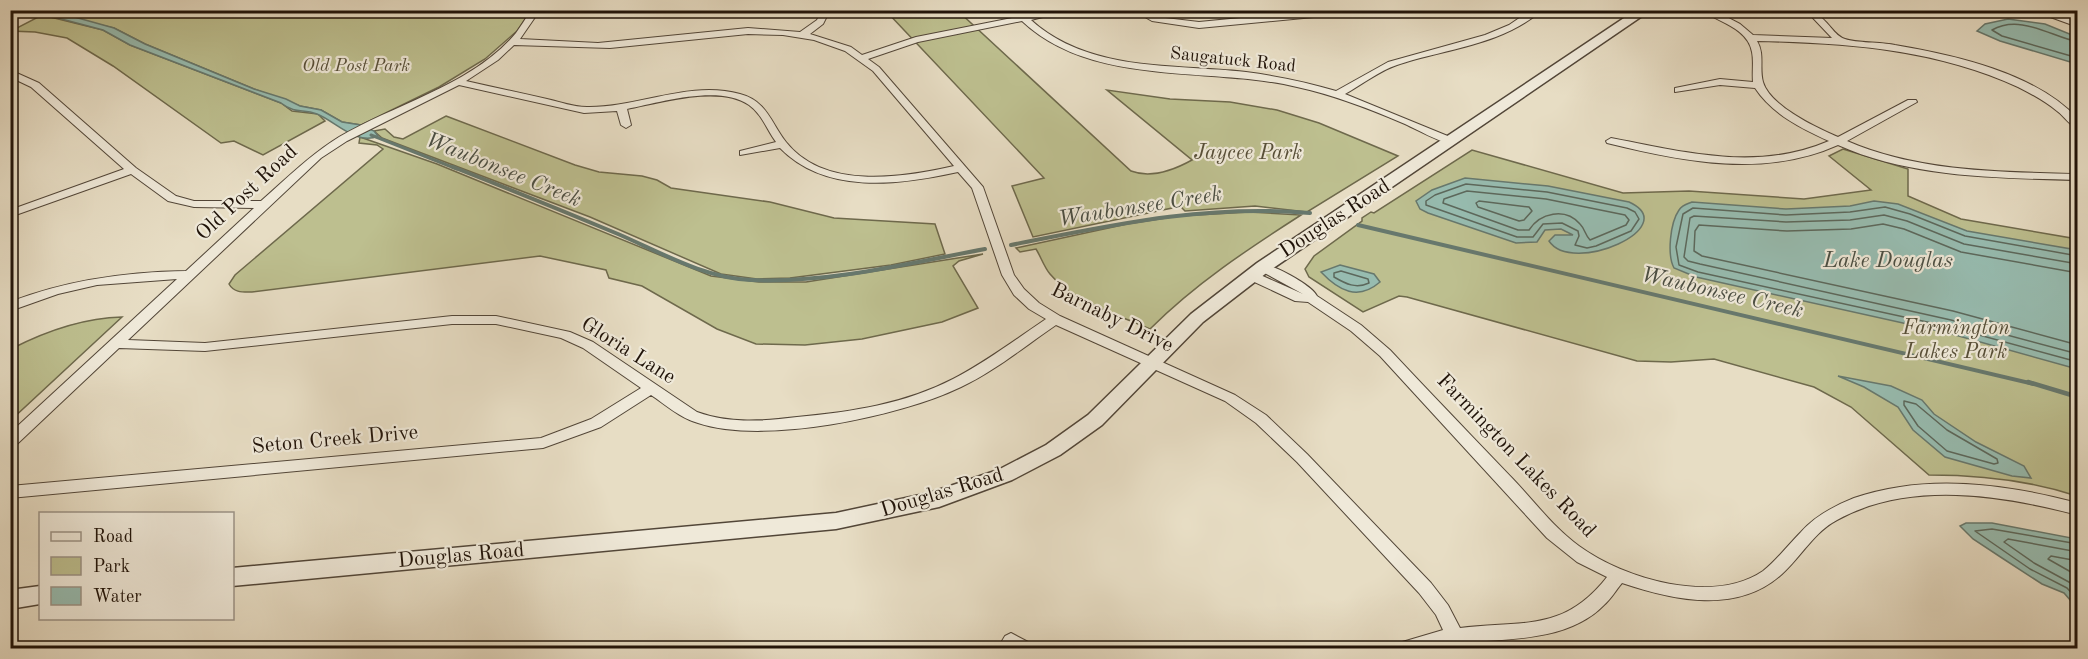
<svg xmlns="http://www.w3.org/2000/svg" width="2088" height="659" viewBox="0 0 2088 659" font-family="'Old Standard TT',serif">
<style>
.green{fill:#bdbf8f;stroke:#6e694c;stroke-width:1.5}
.water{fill:#97bcb0;stroke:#67786d;stroke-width:1.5}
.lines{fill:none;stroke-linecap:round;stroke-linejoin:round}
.shore{stroke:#5c685c;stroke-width:1.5}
.stream-far2{stroke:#67786d;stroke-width:3}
.stream-far1{stroke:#67786d;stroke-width:4}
.stream{stroke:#67786d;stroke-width:4.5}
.minor-casing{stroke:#524638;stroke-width:2}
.tertiary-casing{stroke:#524638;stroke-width:3}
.minor{fill:#efe9d9;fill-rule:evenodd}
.tertiary{fill:#efe9d9;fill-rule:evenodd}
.labels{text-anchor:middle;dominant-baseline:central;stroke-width:4.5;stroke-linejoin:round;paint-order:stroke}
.far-street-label{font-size:18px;fill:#201309;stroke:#efe9d9}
.far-park-label{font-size:18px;font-style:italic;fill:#574f38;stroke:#efe9d9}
.park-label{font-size:21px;font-style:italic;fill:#574f38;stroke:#efe9d9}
.street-label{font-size:21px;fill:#201309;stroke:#efe9d9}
.water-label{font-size:22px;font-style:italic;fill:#4a4e43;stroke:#efe9d9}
</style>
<rect width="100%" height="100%" fill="#e7ddc4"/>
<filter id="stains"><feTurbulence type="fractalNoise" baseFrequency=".00333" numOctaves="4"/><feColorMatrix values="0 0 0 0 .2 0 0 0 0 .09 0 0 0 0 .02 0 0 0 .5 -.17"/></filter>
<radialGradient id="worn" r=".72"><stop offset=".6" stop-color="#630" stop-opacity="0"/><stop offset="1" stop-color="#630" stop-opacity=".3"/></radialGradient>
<g class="green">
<path d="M38,11H531L517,31L485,59L439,87L361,125L342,122L321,110L300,106L254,89L145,44L114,28Z"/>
<path d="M886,11H958L1131,171C1152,179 1174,170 1192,160L1107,90L1170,99L1230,102L1277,110L1319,123L1398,156L1307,212L1255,206L1185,211L1182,208V206L1033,237L1012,186L1044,178Z"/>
<path d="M42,15L103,30L130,45L281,103L292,111L318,114L325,121L263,155L234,141L221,143L113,66L67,38L35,32L11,31Z"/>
<path d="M446,116L575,165L599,172L642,176L657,180L671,188L770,202L834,218L935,224L945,254L891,265L790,278L757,279L721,274L590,217L382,138L374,131L385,129L394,137L403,139Z"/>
<path d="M360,137L437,164L711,276L759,282H806L983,254L959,261L953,266L978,308L942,322L862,339L805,345L756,344L717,329L642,286L609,278L606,270L540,256L252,292C243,292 234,293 229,284L235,275L383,149L377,145L359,143Z"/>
<path d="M1843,149L1908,169V196L1961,219L2077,239V496C2029,480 1980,475 1929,475L1851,407L1814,387L1714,359L1671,362L1637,361L1407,297L1399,296L1363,312L1309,277L1305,269L1314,256L1362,221V218L1371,212L1374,213L1472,150L1623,193L1689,191L1804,199L1871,190L1829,156Z"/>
<path d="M1249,212L1301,215C1248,249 1195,284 1150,329C1117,314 1074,303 1050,274C1044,267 1041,257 1036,249L1020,252L1016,248L1127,224L1179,216Z"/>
<path d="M122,317L11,420V349C46,331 82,318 122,317Z"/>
</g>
<g class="water">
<path d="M11,11L60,13L114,28L145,44L254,89L286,99L300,106L321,110L342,122L361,125L374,131L378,136C357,146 335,121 317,114C302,108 297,115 281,103L130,45L103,30L54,17Z"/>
<path d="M2008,19L2045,24L2077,37V64L2000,41L1977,31L1985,24Z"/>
<path d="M1465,178L1548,186L1629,202C1684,227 1572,276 1549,241L1555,235H1573L1561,229L1545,230L1537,242L1516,243L1428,213L1420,209L1416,201L1432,190Z"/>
<path d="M1874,201L1898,204L1967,231L2077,250V369L1948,333L1696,277L1674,268C1667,255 1670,223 1679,210C1682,205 1687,204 1692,202L1786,209L1850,206Z"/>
<path d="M1340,265L1374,274L1380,282C1358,301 1339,291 1321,272Z"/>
<path d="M1838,376L1891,386L1922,400L1934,414L1976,442L2024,466L2031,478L2012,476L1945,457L1913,430L1898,407L1864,387Z"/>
<path d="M1966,523H1992L2077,539V608L2064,593L2042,584L2002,558L1973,539L1960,526Z"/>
</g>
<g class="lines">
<g class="shore">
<path d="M2078,42C2050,36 2020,14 1992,30L2002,36L2078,58"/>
<path d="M1466,184L1547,192L1627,208L1635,212L1639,219L1631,231L1596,246L1587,248L1575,245L1579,236L1578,231L1562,223L1543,224L1533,237H1517L1426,205V201L1435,195Z"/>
<path d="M1467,191L1546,199L1625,215L1629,220L1626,225L1590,240C1585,235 1585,229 1580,224C1565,207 1540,213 1529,230H1518L1443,203L1444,199Z"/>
<path d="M1479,201L1529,207L1532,211L1524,220L1519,221L1478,207L1476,203Z"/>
<path d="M2078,256L1965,236L1910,214L1885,207L1850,212L1786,215L1693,208L1683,214L1676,247L1679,265L1698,272L1950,327L2078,362"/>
<path d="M2078,264L1964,244L1907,221L1884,215L1850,220L1786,222L1694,216L1690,218L1684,257L1688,261L1700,264L1951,320L2078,354"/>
<path d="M1341,271L1368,279L1369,283C1356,289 1346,284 1334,277V273Z"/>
<path d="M2078,273L1961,252L1904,229L1883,224L1851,229L1787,231L1699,225L1695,231L1694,251L1702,256L1953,311L2078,345"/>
<path d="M1904,401L1916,404L1947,430L1997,459L1998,463L1994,464L1947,451L1918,426L1904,405Z"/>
<path d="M2078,544L1992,529L1975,531L2030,569L2067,588L2078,600"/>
<path d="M2078,552L2008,539L2004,542L2034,563L2078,587"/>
<path d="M2078,561L2051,556L2048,559L2078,576"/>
</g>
<path class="stream-far2" d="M371,135L457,169"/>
<g class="stream-far1">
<path d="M453,167C509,189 563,211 618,234C660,252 704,278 751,280C825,284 911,263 985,249"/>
<path d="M1358,225L2034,384"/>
<path d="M1011,245C1112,225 1206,204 1310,213"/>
</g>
<path class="stream" d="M2028,382L2078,397"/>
<g class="minor-casing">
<g id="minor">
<path d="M10,10H19L10,15Z"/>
<path d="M531,10H540L520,39L598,43L748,28L800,32L817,20L822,10H830L823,24L810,34L851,47L862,55L916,37L1017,17L1011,10H1021L1026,15L1050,10H1070L1031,20C1088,72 1174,64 1246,72C1276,76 1306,82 1336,91L1388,62L1485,35L1509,25L1531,10H1542C1503,45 1445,49 1397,65C1379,71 1361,85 1345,94L1455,139V143L1451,144C1435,140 1420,131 1405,124C1370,109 1334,95 1297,87C1210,66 1093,88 1022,21L918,42L868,59L879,67L983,187L1014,275L1024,289L1039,303L1060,316L1235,395L1266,415L1307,454L1431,583L1448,605L1460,628C1523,620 1563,633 1607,577L1577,562L1547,538L1380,356L1351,331L1308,302L1295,301L1248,279L1246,276L1248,273H1256L1303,294L1259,270L1257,267L1259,264C1270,262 1312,285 1317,296L1361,325L1390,350C1430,393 1471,435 1512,478C1534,501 1553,527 1579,546C1624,579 1713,605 1763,571C1777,560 1788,545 1801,532C1815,516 1834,506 1854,498C1927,473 2005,484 2078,503V515C2001,495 1910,480 1837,520C1814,532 1801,557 1782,574C1737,615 1673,600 1622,583C1616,590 1611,599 1604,605C1570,640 1513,639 1467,642L1470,648H1452L1450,644L1428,648H1396L1399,643L1443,630L1436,615L1419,593L1297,462L1256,423L1225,401L1056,325C1025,346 995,371 961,387C899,417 763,445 698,423C680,418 666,405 651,395L601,427L543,448L10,498V486L541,438L591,419L641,388L583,348L561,338L496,324H452L205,351L119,348L15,446L10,447V433L177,279L97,285L58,294L10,311V302C67,280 125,272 186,271L254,208L194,207L168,201L131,174L10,217V210L124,169L31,87L10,77V70L39,83L136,168L176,196L194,201H261C286,179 310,155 339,137C395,104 473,85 516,33C521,26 526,18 531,10ZM748,34L783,35L814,40L845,51L873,71L954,166C901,178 824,190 786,142C771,123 767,101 740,94C689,80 638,108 587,107C574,107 560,102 547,99C520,93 493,87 466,81L498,60L514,45L610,48ZM459,85L584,113L617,111L621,125L626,128L631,125L627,109C659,103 719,84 749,105C762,114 767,130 776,142L740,151V155L780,148C826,195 899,185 958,172L972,188L1002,275L1014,295L1029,309L1046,319C1015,340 986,362 953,379C905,404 851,412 797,417C764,421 730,424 697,412L593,342L570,332L496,316H452L205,343L128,340L321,158L347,141Z"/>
<path d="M1133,10H1145L1157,17L1199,22L1322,10H1359L1355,13L1199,28L1152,21Z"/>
<path d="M1701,10H1714L1723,15L1740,24L1753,35L1832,38L1813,18L1817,15C1828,20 1834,36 1845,39C1856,43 1881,42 1895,45C1954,55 2036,73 2078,119V129C2070,126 2064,116 2057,111C2045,101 2032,94 2018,87C1935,49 1847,43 1757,41C1765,54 1759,68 1763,82C1770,106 1817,128 1838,137L1908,100H1916L1917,102L1847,141C1918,172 2001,172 2078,174V180C1998,178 1912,178 1838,145C1764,178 1684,162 1607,143L1606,141L1611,138C1686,152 1756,172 1829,141C1802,129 1772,114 1755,88L1720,85L1675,92V88L1720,79L1753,82C1752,72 1754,62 1752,52C1748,28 1718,22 1701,10Z"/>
<path d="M2031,10H2045L2078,21V27Z"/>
<path d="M1011,633L1030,643L1033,648C1022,648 1008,652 1002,641L1005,636Z"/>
</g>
</g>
<g class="tertiary-casing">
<g id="tertiary">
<path d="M1636,10H1651L1269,271L1203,322L1102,425L1060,455L1012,480L939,507L836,529L232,586V568L836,513L929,493L998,470L1046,445L1088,415L1191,314L1257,263Z"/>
<path d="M40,586V604L10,609V590Z"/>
</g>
</g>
<use href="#minor" class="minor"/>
<use href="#tertiary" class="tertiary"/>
</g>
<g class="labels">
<g class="far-street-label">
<text transform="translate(1233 60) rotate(6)">Saugatuck Road</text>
</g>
<g class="far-park-label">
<text x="356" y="66">Old Post Park</text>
</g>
<g class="park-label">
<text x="1248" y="153">Jaycee Park</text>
<text x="1956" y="328">Farmington<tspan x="1956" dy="24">Lakes Park</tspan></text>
</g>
<g class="street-label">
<text transform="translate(247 193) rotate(-43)">Old Post Road</text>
<text transform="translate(1335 219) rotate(-33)">Douglas Road</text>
<text transform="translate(1112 318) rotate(26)">Barnaby Drive</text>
<text transform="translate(628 351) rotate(32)">Gloria Lane</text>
<text transform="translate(335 440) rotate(-5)">Seton Creek Drive</text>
<text transform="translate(1516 456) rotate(46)">Farmington Lakes Road</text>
<text transform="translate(942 493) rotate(-17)">Douglas Road</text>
<text transform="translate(461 556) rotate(-5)">Douglas Road</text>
</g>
<g class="water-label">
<text transform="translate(503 170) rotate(22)">Waubonsee Creek</text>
<text transform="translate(1140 207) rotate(-9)">Waubonsee Creek</text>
<text x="1888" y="261">Lake Douglas</text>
<text transform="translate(1722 293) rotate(13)">Waubonsee Creek</text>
</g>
</g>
<rect width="2088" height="659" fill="none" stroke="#e7ddc4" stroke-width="36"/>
<rect x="12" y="12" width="2064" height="635" fill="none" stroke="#201309" stroke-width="3"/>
<rect x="18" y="18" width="2052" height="623" fill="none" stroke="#201309" stroke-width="1.5"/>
<rect x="39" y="512" width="195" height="108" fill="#efe9d9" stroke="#9c9386" stroke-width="1.5"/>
<rect x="51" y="532" width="30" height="9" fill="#efe9d9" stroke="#9c9386" stroke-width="1.5"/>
<text x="93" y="542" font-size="18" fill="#201309">Road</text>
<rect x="51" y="557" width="30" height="18" fill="#bdbf8f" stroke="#9c9386" stroke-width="1.5"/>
<text x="93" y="572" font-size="18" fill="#201309">Park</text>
<rect x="51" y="587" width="30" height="18" fill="#97bcb0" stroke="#9c9386" stroke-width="1.5"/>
<text x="93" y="602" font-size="18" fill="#201309">Water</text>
<rect width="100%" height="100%" filter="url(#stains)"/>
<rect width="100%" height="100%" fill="url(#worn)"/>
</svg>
